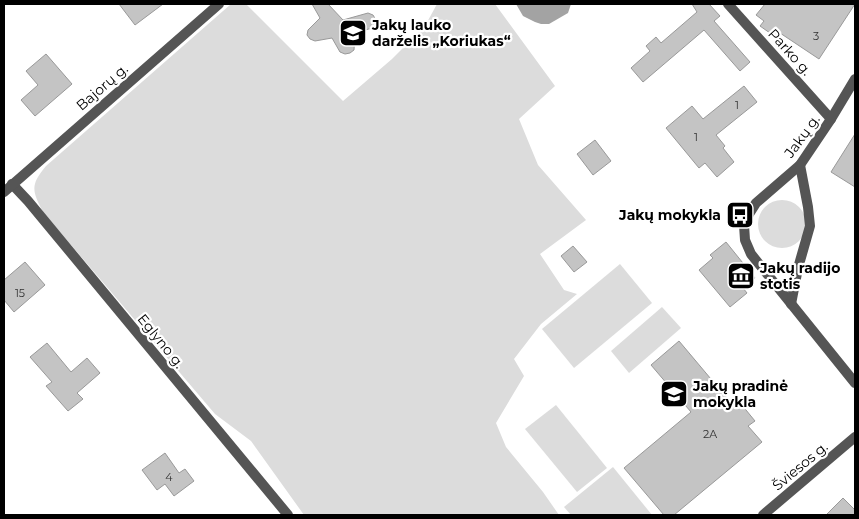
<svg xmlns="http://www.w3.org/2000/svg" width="859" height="519" viewBox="0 0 859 519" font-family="Montserrat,sans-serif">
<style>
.green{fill:#dcdcdc}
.water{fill:#a3a3a3}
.building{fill:#c4c4c4;stroke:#999}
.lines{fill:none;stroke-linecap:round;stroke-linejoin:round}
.minor{stroke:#555;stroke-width:10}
.labels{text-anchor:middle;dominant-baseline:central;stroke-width:4.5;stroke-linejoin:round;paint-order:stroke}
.number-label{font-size:11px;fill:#313131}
.poi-label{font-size:14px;font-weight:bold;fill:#000;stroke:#fff;text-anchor:start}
.street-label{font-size:14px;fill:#000;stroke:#fff}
</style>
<rect width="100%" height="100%" fill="#fff"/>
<g class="green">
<path d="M231,4H246L343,101L392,59L425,26L437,4H495L555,86L519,119L538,165L586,220L540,254L564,290L577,294L541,324L514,359L524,376L496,423L506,447L543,492L559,515H304L251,441L215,414L43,212C32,191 30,185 46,166Z"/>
<circle cx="782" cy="224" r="24"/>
<path d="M620,264L652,303L574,368L542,329Z"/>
<path d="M662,307L681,328L629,373L611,351Z"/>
<path d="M556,405L607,468L577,492L525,429Z"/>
<path d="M613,467L652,515H571L564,507Z"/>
</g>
<path class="water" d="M516,4H571L568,13L549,24H541L535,22L523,16Z"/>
<g class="building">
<path d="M119,4H163L135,25Z"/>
<path d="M312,4H328L343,20L368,13L373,15L376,20L375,25L372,28L355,33L354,50L350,53L345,54L340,52L332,38L315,41L310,39L307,35L308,30L320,18Z"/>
<path d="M692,4H709L720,16L714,21L750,62L740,71L704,30L643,82L631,68L650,51L646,46L656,37L661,43L697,12Z"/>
<path d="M765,4H855L819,59L780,33L777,38L760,26L764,21L756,15Z"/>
<path d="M46,54L72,84L35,116L21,100L38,85L26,71Z"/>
<path d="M744,86L757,102L716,135L725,146L723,148L734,162L717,177L705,163L699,168L666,128L692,106L703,119Z"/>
<path d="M855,134V187L831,172Z"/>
<path d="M595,140L611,161L593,175L577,154Z"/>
<path d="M726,242L755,278L743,288L747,293L730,307L699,270L713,258L710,255Z"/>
<path d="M573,246L587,262L574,272L561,256Z"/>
<path d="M25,262L45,285L14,312L4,300V280Z"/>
<path d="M679,341L732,404L737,399L755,421L748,426L762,442L674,515H664L624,468L691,412L651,365Z"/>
<path d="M47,343L71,372L87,358L100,373L77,393L83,399L68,411L46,386L52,382L30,357Z"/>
<path d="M165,453L179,473L185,469L194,481L174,496L165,484L157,490L142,470Z"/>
<path d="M843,498L855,510V515H826Z"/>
</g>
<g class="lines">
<g class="minor">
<path d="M728,4L831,119"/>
<path d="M855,79L831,119L800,165L756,203L749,214L744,225L745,240L751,254L855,383"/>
<path d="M12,184L28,201L288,515"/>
<path d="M4,192L219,4"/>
<path d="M791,304L798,268L810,226L808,207L800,165"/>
<path d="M763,515L855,437"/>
</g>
</g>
<defs>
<g id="school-square" transform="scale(1.4375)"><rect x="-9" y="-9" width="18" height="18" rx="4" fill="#000" stroke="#fff"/><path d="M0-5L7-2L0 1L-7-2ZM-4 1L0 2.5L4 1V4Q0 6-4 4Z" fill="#fff"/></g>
<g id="bus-square" transform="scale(1.4375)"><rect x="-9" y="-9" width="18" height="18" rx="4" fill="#000" stroke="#fff"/><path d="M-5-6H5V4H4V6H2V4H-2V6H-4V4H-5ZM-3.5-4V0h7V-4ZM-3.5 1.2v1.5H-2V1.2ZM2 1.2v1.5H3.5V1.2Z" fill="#fff"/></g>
<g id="museum-square" transform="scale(1.4375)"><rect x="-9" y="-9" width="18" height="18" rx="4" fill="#000" stroke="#fff"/><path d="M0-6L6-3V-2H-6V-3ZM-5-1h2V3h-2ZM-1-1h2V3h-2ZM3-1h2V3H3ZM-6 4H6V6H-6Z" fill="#fff"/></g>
</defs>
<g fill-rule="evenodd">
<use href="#school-square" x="353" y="33"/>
<use href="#bus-square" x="740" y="215"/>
<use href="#museum-square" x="741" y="276"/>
<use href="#school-square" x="674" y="394"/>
</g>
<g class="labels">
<g class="number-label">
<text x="816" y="36">3</text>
<text x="737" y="105">1</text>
<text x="696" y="137">1</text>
<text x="20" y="293">15</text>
<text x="710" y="434">2A</text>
<text x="169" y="477">4</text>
</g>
<g class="poi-label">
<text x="372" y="25">Jakų lauko<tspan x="372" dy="16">darželis „Koriukas“</tspan></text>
<text x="721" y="215" text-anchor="end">Jakų mokykla</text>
<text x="760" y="268">Jakų radijo<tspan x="760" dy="16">stotis</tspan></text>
<text x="693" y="386">Jakų pradinė<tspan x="693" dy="16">mokykla</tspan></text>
</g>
<g class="street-label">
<text transform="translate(790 52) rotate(48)">Parko g.</text>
<text transform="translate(102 87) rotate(-41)">Bajorų g.</text>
<text transform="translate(802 136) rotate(-54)">Jakų g.</text>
<text transform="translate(161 341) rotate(51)">Eglyno g.</text>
<text transform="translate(800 466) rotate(-40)">Šviesos g.</text>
</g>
</g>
<rect width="859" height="519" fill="none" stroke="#000000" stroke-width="10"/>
</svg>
